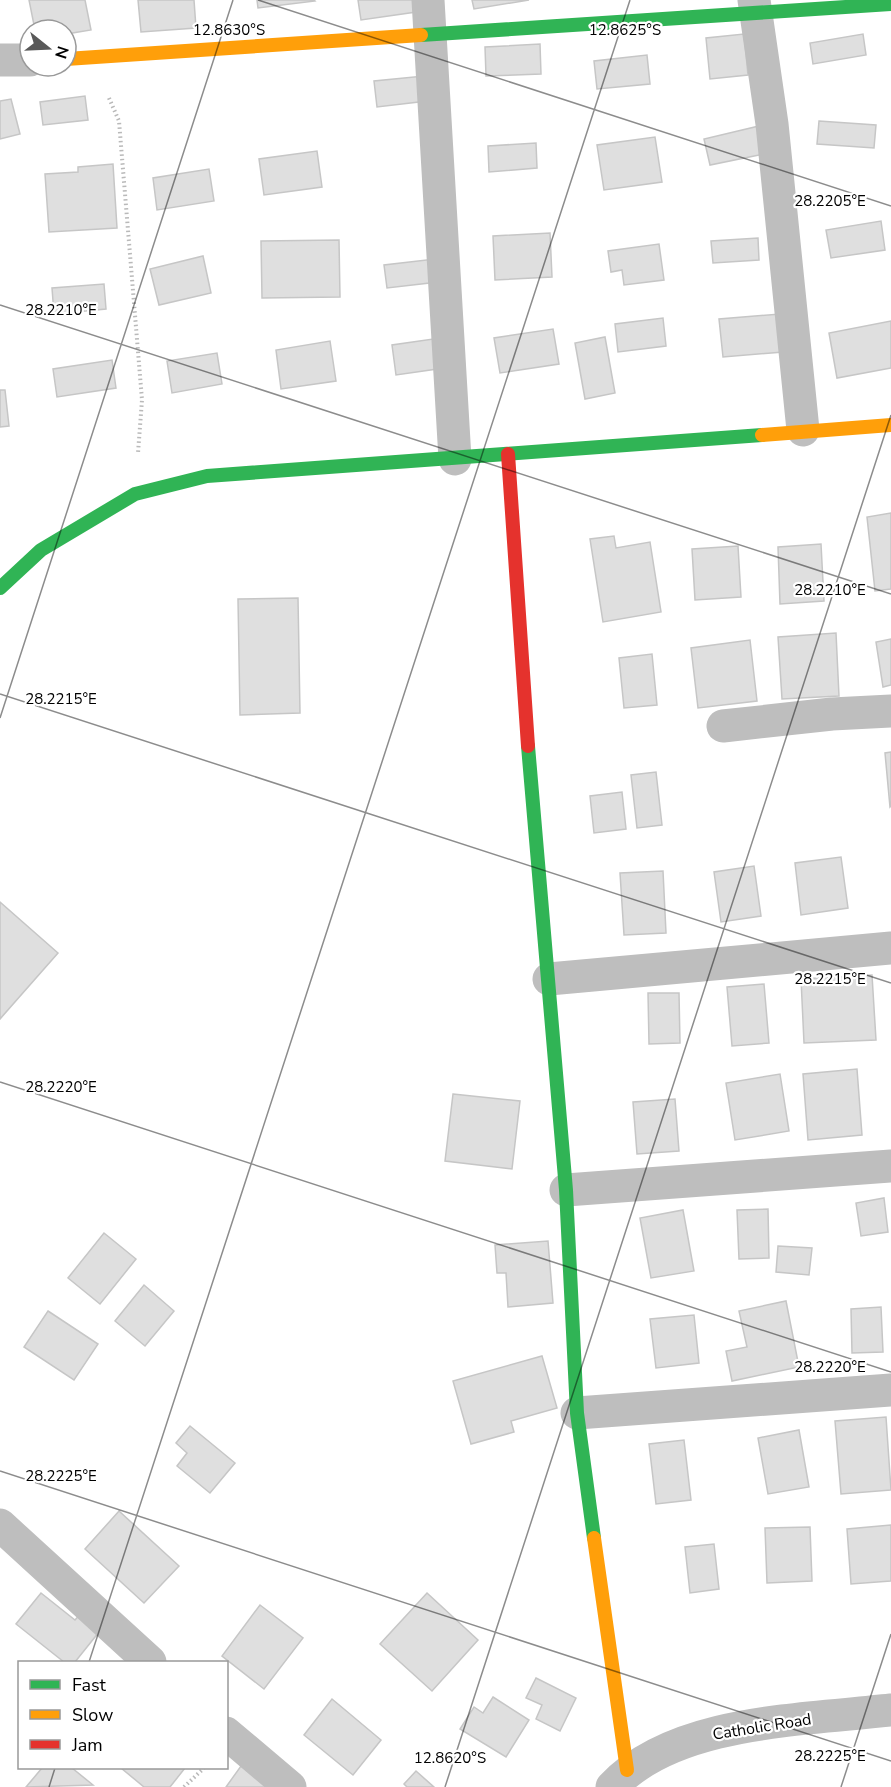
<svg xmlns="http://www.w3.org/2000/svg" width="891" height="1787" viewBox="0 0 891 1787" font-family="'Nunito Sans',sans-serif">
<style>
.building{fill:#dfdfdf;stroke:#c6c6c6;stroke-width:1.5}
.lines{fill:none;stroke-linecap:round;stroke-linejoin:round}
.path{stroke:#b9b9b9;stroke-width:4;stroke-dasharray:1.5 3;stroke-linecap:butt}
.street{stroke:#bebebe;stroke-width:33}
.fast{stroke:#30b455;stroke-width:14}
.slow{stroke:#ff9f0a;stroke-width:14}
.jam{stroke:#e5322d;stroke-width:14}
.ticks{fill:none;stroke:#000;stroke-width:1.5;stroke-opacity:0.45}
.labels{text-anchor:middle;dominant-baseline:central;stroke-width:4.5;stroke-linejoin:round;paint-order:stroke}
.street-label{font-size:16px;fill:#000;stroke:#fff}
.ticks-label{font-size:15px;text-anchor:middle;fill:#000;stroke:#fff;stroke-width:4.5;stroke-linejoin:round;paint-order:stroke}
</style>
<rect width="100%" height="100%" fill="#fff"/>
<g class="building">
<path d="M29,0H85L91,30L66,34V30H35Z"/>
<path d="M138,0H194L196,28L141,32Z"/>
<path d="M257,0H314L315,1L258,8Z"/>
<path d="M358,0H421L423,11L361,20Z"/>
<path d="M472,0H529L474,9Z"/>
<path d="M744,34L748,75L710,79L706,38Z"/>
<path d="M863,34L866,55L813,64L810,43Z"/>
<path d="M540,44L541,74L486,76L485,47Z"/>
<path d="M647,55L650,84L597,89L594,61Z"/>
<path d="M424,76L427,101L377,107L374,81Z"/>
<path d="M85,96L88,120L43,125L40,102Z"/>
<path d="M11,99L20,134L0,139V101Z"/>
<path d="M819,121L876,125L874,148L817,144Z"/>
<path d="M759,126L764,154L710,165L704,139Z"/>
<path d="M655,137L662,182L604,190L597,145Z"/>
<path d="M536,143L537,168L489,172L488,146Z"/>
<path d="M317,151L322,187L264,195L259,159Z"/>
<path d="M113,164L117,228L49,232L45,174L78,172V167Z"/>
<path d="M209,169L214,201L157,210L153,178Z"/>
<path d="M881,221L885,250L831,258L826,230Z"/>
<path d="M550,233L552,277L495,280L493,236Z"/>
<path d="M758,238L759,260L713,263L711,241Z"/>
<path d="M339,240L340,297L262,298L261,241Z"/>
<path d="M659,244L664,280L624,285L622,270L611,272L608,251Z"/>
<path d="M203,256L211,293L159,305L150,269Z"/>
<path d="M435,259L438,282L387,288L384,265Z"/>
<path d="M104,284L106,309L54,314L52,288Z"/>
<path d="M780,314L783,352L723,357L719,319Z"/>
<path d="M663,318L666,346L618,352L615,324Z"/>
<path d="M891,321V368L837,378L829,333Z"/>
<path d="M553,329L559,364L500,373L494,338Z"/>
<path d="M605,337L615,393L585,399L575,343Z"/>
<path d="M440,338L444,368L396,375L392,345Z"/>
<path d="M330,341L336,381L281,389L276,350Z"/>
<path d="M217,353L222,384L172,393L167,361Z"/>
<path d="M112,360L116,388L57,397L53,369Z"/>
<path d="M0,390H5L9,426L0,427Z"/>
<path d="M891,513V589L875,591L867,517Z"/>
<path d="M614,536L616,548L650,542L661,612L603,622L590,539Z"/>
<path d="M821,544L824,601L780,604L778,547Z"/>
<path d="M738,546L741,597L695,600L692,549Z"/>
<path d="M298,598L300,713L240,715L238,599Z"/>
<path d="M836,633L839,696L782,699L778,637Z"/>
<path d="M891,639V685L883,687L876,642Z"/>
<path d="M750,640L757,701L698,708L691,648Z"/>
<path d="M652,654L657,705L624,708L619,658Z"/>
<path d="M891,752V806L890,807L885,753Z"/>
<path d="M656,772L662,825L637,828L631,775Z"/>
<path d="M622,792L626,829L594,833L590,796Z"/>
<path d="M841,857L848,908L801,915L795,863Z"/>
<path d="M754,866L761,916L721,922L714,872Z"/>
<path d="M663,871L666,933L624,935L620,873Z"/>
<path d="M0,902L58,953L0,1019Z"/>
<path d="M872,975L876,1040L804,1043L801,979Z"/>
<path d="M764,984L769,1043L732,1046L727,987Z"/>
<path d="M648,993H679L680,1043L649,1044Z"/>
<path d="M857,1069L862,1135L808,1140L803,1074Z"/>
<path d="M780,1074L789,1131L735,1140L726,1083Z"/>
<path d="M453,1094L520,1101L512,1169L445,1161Z"/>
<path d="M675,1099L679,1151L637,1154L633,1102Z"/>
<path d="M884,1198L888,1232L861,1236L856,1203Z"/>
<path d="M768,1209L769,1258L739,1259L737,1210Z"/>
<path d="M683,1210L694,1271L651,1278L640,1218Z"/>
<path d="M104,1233L136,1259L100,1304L68,1278Z"/>
<path d="M548,1241L553,1303L508,1307L506,1273H497L495,1245Z"/>
<path d="M778,1246L812,1248L809,1275L776,1272Z"/>
<path d="M144,1285L174,1311L145,1346L115,1321Z"/>
<path d="M786,1301L799,1367L732,1381L726,1351L747,1347L739,1311Z"/>
<path d="M881,1307L883,1352L852,1353L851,1309Z"/>
<path d="M48,1311L98,1344L74,1380L24,1347Z"/>
<path d="M694,1315L699,1363L656,1368L650,1319Z"/>
<path d="M542,1356L557,1408L511,1421L514,1432L471,1444L453,1381Z"/>
<path d="M886,1417L891,1490L841,1494L835,1421Z"/>
<path d="M190,1426L235,1463L210,1493L177,1466L187,1453L176,1443Z"/>
<path d="M799,1430L809,1487L768,1494L758,1438Z"/>
<path d="M684,1440L691,1500L656,1504L649,1444Z"/>
<path d="M119,1511L179,1566L144,1603L85,1549Z"/>
<path d="M891,1525V1581L851,1584L847,1529Z"/>
<path d="M810,1527L812,1581L767,1583L765,1528Z"/>
<path d="M714,1544L719,1589L690,1593L685,1547Z"/>
<path d="M41,1593L75,1620L83,1611L103,1627L75,1662H64L16,1624Z"/>
<path d="M427,1593L478,1640L432,1691L380,1644Z"/>
<path d="M260,1605L303,1638L264,1689L222,1656Z"/>
<path d="M536,1678L576,1698L560,1731L536,1719L542,1705L526,1698Z"/>
<path d="M493,1697L529,1720L506,1757L460,1729L474,1707L483,1713Z"/>
<path d="M332,1699L381,1740L353,1775L304,1735Z"/>
<path d="M241,1766L268,1787H226Z"/>
<path d="M42,1768H72L93,1785L26,1787Z"/>
<path d="M121,1768H185L170,1787H144Z"/>
<path d="M416,1771L434,1787H407L404,1784Z"/>
</g>
<g class="lines">
<g class="path">
<path d="M109,98L119,121L142,400L138,453"/>
<path d="M184,1787L204,1768"/>
</g>
<g class="street">
<path d="M428,0L455,459"/>
<path d="M754,0L772,124L803,430"/>
<path d="M0,60H30"/>
<path d="M723,726L832,714L891,711"/>
<path d="M549,979L891,948"/>
<path d="M566,1190L891,1166"/>
<path d="M577,1413L891,1390"/>
<path d="M0,1525L150,1662"/>
<path d="M226,1733L290,1787"/>
<path d="M612,1787C674,1720 804,1720 891,1710"/>
</g>
<g class="fast">
<path d="M421,35L891,4"/>
<path d="M0,588L41,550L135,494L207,476L762,435"/>
<path d="M528,746L566,1190L577,1413L594,1538"/>
</g>
<g class="slow">
<path d="M66,59L421,35"/>
<path d="M762,435L891,425"/>
<path d="M594,1538L627,1770"/>
</g>
<path class="jam" d="M508,454L528,746"/>
</g>
<path class="ticks" d="M258,0L891,206M0,305L891,594M0,694L891,983M0,718L233,0M0,1082L891,1372M0,1471L891,1761M89,1662L630,0M49,1787L55,1768M445,1787L891,415M841,1787L891,1634"/>
<g class="labels">
<g class="street-label">
<text transform="translate(762 1727) rotate(-9)">Catholic Road</text>
</g>
</g>
<g class="ticks-label">
<text x="229" y="35">12.8630°S</text>
<text x="625" y="35">12.8625°S</text>
<text x="830" y="206">28.2205°E</text>
<text x="61" y="315">28.2210°E</text>
<text x="830" y="595">28.2210°E</text>
<text x="61" y="704">28.2215°E</text>
<text x="830" y="984">28.2215°E</text>
<text x="61" y="1092">28.2220°E</text>
<text x="830" y="1372">28.2220°E</text>
<text x="61" y="1481">28.2225°E</text>
<text x="830" y="1761">28.2225°E</text>
<text x="450" y="1763">12.8620°S</text>
</g>
<rect x="18" y="1661" width="210" height="108" fill="#ffffff" stroke="#999999" stroke-width="1.5"/>
<rect x="30" y="1680" width="30" height="9" fill="#30b455" stroke="#999999" stroke-width="1.5"/>
<text x="72" y="1691" font-size="18" fill="#000000">Fast</text>
<rect x="30" y="1710" width="30" height="9" fill="#ff9f0a" stroke="#999999" stroke-width="1.5"/>
<text x="72" y="1721" font-size="18" fill="#000000">Slow</text>
<rect x="30" y="1740" width="30" height="9" fill="#e5322d" stroke="#999999" stroke-width="1.5"/>
<text x="72" y="1751" font-size="18" fill="#000000">Jam</text>
<g transform="translate(48 48) rotate(108)"><circle r="28" fill="#ffffff" stroke="#999999" stroke-width="1.5"/>
<path d="M0-4.5L10 22L0 15L-10 22Z" fill="#595959"/>
<text y="-9" font-size="16" font-weight="bold" text-anchor="middle" fill="#000000">N</text>
</g>
</svg>
